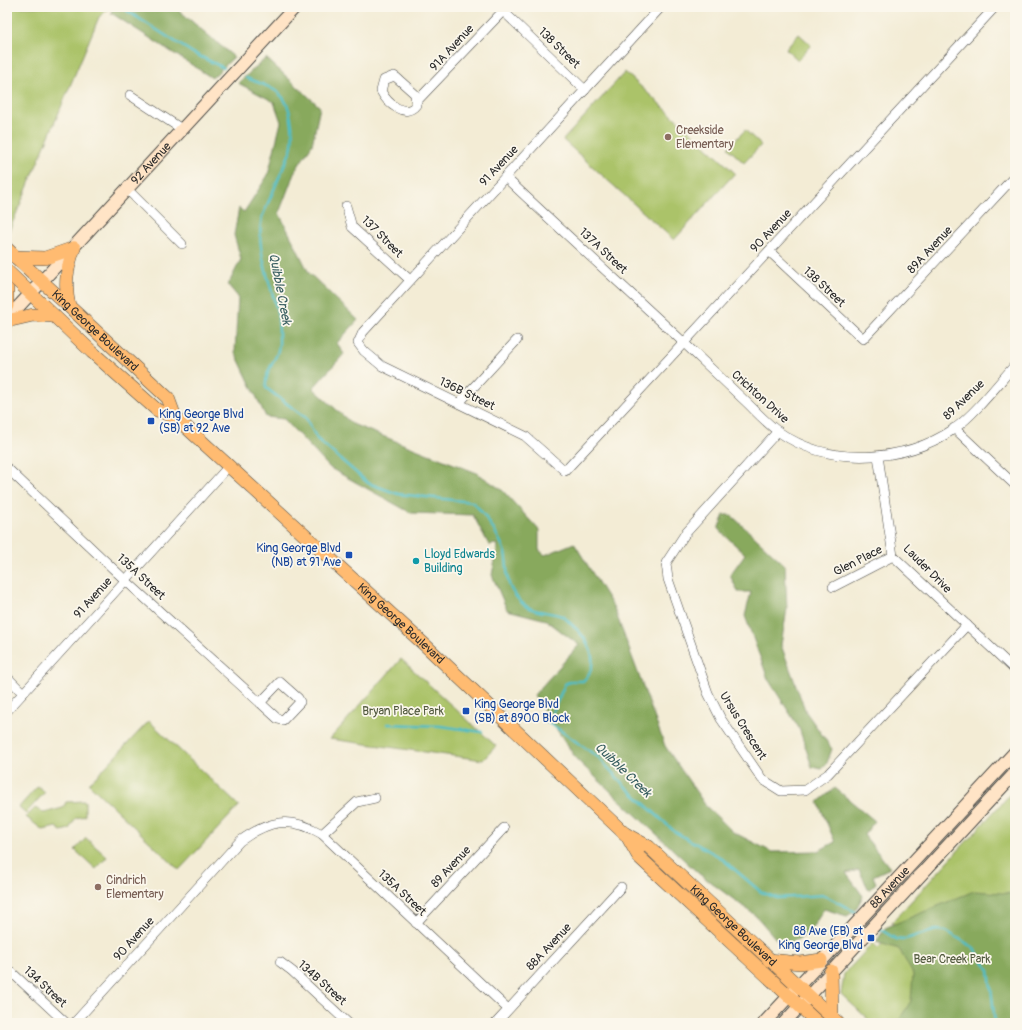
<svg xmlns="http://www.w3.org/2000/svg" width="1022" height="1030" viewBox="0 0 1022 1030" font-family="Pangolin,sans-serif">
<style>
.green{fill:#abc369;stroke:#6b774a}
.forest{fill:#88a95d;stroke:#5a6a44}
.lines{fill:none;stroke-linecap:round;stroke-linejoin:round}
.stream{stroke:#4fbdc5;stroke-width:2.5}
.minor-casing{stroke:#494844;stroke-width:10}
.secondary-casing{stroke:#494844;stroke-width:14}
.primary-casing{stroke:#494844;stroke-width:14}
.minor{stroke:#fff;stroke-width:9}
.secondary{stroke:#ffe4c6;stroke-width:12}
.primary{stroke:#ffbb71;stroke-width:13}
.education-dot{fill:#8d6e63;stroke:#fbf7ec;stroke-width:1.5}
.transit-dot{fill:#1a4fb4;stroke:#fbf7ec;stroke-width:1.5}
.culture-dot{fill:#0f9aa8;stroke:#fbf7ec;stroke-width:1.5}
.labels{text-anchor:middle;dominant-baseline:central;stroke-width:3.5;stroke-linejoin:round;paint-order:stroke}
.street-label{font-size:12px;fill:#2b2b2b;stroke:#fbf7ec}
.education-label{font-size:12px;fill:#785e54;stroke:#fbf7ec;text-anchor:start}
.transit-label{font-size:12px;fill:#164399;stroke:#fbf7ec;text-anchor:start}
.culture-label{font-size:12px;fill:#0d838f;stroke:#fbf7ec;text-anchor:start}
.park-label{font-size:12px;fill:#51593e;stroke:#fbf7ec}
.water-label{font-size:13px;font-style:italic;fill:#385e61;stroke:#fbf7ec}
</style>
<rect width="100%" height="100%" fill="#fbf7ec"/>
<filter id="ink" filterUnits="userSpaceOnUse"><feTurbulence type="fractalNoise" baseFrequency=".025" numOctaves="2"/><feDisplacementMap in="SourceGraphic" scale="8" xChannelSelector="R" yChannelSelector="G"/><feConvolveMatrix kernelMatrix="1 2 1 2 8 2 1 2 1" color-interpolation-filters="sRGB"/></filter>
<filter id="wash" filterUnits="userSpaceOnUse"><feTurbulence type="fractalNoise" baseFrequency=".012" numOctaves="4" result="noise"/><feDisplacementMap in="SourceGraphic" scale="16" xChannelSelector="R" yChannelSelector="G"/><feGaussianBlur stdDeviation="0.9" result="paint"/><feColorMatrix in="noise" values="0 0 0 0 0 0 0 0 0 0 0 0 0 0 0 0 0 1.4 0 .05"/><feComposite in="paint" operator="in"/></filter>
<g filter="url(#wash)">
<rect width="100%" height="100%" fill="#f3ecd5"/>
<g class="green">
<path d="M7,7H110L99,17L9,231L7,230Z"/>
<path d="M799,34L811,45L798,60L786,49Z"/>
<path d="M625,72L735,173L674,240L563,140Z"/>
<path d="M745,130L761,145L744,163L728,148Z"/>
<path d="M401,659L496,746L483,760L330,739Z"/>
<path d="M149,721L239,806L179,870L89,784Z"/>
<path d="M38,786L45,792L26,813L19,807Z"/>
<path d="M1015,789V1023H872L841,994L844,974L873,943L878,948L897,928L892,922Z"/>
<path d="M85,801V816L76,818L69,829L61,831L56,827L43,830L26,817L35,808L44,813L63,808L66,802Z"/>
<path d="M86,838L107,857L96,869L75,850Z"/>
</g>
<g class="forest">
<path d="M113,7H175L234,57L212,78L111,13Z"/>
<path d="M266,58L320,107L312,145L295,171L279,213L309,273L358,320L337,343L344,354L313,388L352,424L477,473L502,490L539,530V550L545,555L574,543L614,608L665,746L706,806L733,832L772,852L818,851L835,842L818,802L835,788L875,821L864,835L890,868L873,876L876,883L869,890L859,870L846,873L863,896L855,911L847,916L824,909L809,933L783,947L756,916L698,873L577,760L534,695L579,645L546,620L507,610L492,575L498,544L489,545L473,515L411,513L330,468L284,419L266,417L235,352L238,297L228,285L241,259L234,235L239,208L244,212L268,175L281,122L274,102L238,83Z"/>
<path d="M724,515H731L785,565L787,609L781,645L806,712L832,749L827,763L821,769L812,767L799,728L768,679L745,616L751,592H738L730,575L745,554L718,529Z"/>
<path d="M974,891L1015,894V941L1013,948L1015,953V1023H897L911,1001L913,974L899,949L876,942L885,928Z"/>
</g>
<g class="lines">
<g class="stream">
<path d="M121,7L193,53L224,68"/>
<path d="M246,78C270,87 287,90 291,119C293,130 294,139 291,150L262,217C255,249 270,280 277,311C279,320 279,330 279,339C281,359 264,367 266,388L306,418L317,439L368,483L398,494L472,502C482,509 502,541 505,553C510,576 502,583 522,603C532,613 549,611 562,616C565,617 568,621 571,624C587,637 603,663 583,681H572L565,684L550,718L551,724L598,757L625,786L675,832L720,857L761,892L777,898L824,895L859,914"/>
<path d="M544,722H550"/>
<path d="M388,724L441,726L482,732"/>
<path d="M878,928L896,939L902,940L936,930L946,931L973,947L989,970L995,1023"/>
</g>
</g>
</g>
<g filter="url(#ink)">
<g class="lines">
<g class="minor-casing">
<g id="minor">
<path d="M661,7L363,332L358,343L364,351L382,366L525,436L565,471L995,7"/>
<path d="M500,8L585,90"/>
<path d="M394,76L397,78L415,94L416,105C405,119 387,103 381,91L384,80Z"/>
<path d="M130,95L183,130"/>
<path d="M417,101L503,11"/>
<path d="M505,177C563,232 623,286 682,341C702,360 723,380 743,399C755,410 766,423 779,432C829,467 904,463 954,429C976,413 997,385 1015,365"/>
<path d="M128,190L182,244"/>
<path d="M346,206L352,227L410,280"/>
<path d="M769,251L863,339L1015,176"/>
<path d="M459,403L517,340"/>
<path d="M954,428L1015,485"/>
<path d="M778,431L685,534L666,563L668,579L708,693L721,719L762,779L781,791L805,790L828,774L967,625"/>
<path d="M878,456L893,556L1015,670"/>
<path d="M7,468L125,580L278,719L283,720L300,702L298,698L280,682L260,703"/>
<path d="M833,587L893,556"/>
<path d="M7,677L23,693"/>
<path d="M7,711L229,466"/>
<path d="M322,834L357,802L375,798"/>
<path d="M416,923L504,828"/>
<path d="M280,962L292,971L348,1023"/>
<path d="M7,968L66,1023"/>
<path d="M74,1023L240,841C269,820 290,816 322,834L508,1009"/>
<path d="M496,1023L621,887"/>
</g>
</g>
<g class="secondary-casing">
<g id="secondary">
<path id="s1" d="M7,319L295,7"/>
<path id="s2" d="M764,1023L1015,752"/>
<path d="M784,1023L1015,773"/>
</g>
</g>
<g class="primary-casing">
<g id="primary">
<path id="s3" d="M7,249L168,398L175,417"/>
<path d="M15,257L45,258L74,248"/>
<path id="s4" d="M7,271L92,352L157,410L175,417L426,646L625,834L649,847L838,1023"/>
<path d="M7,289V306"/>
<path d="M69,306C64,284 67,268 74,248"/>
<path d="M7,321L33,315L54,316"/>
<path d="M626,834L639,857L818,1023"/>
<path d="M769,960L800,963L821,960"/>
<path d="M831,971L832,1017"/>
</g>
</g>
<use href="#minor" class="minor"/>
<use href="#secondary" class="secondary"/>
<use href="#primary" class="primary"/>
</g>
</g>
<g class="education-dot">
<circle cx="668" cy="137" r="4"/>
<circle cx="98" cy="887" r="4"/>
</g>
<g class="transit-dot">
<rect x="147" y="417" width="8" height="8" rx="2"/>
<rect x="345" y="551" width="8" height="8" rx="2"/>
<rect x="462" y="707" width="8" height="8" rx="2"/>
<rect x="867" y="934" width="8" height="8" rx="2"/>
</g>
<circle class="culture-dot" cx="416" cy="561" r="4"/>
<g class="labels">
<g class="street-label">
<text transform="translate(452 48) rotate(-47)">91A Avenue</text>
<text transform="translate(559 48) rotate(44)">138 Street</text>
<text stroke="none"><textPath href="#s1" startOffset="212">92 Avenue</textPath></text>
<text transform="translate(499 166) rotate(-47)">91 Avenue</text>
<text transform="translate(771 231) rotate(-47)">90 Avenue</text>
<text transform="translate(382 237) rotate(45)">137 Street</text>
<text transform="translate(930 250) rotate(-47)">89A Avenue</text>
<text transform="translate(603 251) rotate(43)">137A Street</text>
<text transform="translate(824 287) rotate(43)">138 Street</text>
<text stroke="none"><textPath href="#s3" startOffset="120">King George Boulevard</textPath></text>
<text transform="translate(467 394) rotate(26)">136B Street</text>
<text transform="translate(760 397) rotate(42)">Crichton Drive</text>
<text transform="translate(964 400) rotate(-44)">89 Avenue</text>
<text transform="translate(858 561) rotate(-27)">Glen Place</text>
<text transform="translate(927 569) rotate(45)">Lauder Drive</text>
<text transform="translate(141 577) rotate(43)">135A Street</text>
<text transform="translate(93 598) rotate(-48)">91 Avenue</text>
<text stroke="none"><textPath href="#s4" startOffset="530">King George Boulevard</textPath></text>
<text transform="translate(743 726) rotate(58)">Ursus Crescent</text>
<text transform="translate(451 867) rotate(-47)">89 Avenue</text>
<text stroke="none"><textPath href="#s2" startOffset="185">88 Avenue</textPath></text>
<text transform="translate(402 893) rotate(43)">135A Street</text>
<text stroke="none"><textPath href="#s4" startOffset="980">King George Boulevard</textPath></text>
<text transform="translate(134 939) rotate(-48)">90 Avenue</text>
<text transform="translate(549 947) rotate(-47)">88A Avenue</text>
<text transform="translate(322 983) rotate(42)">134B Street</text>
<text transform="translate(45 987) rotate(43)">134 Street</text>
</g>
<g class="education-label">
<text x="676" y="130">Creekside<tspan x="676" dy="14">Elementary</tspan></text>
<text x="106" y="880">Cindrich<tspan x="106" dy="14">Elementary</tspan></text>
</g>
<g class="transit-label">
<text x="159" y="414">King George Blvd<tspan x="159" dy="14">(SB) at 92 Ave</tspan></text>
<text x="341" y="548" text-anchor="end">King George Blvd<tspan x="341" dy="14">(NB) at 91 Ave</tspan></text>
<text x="474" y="704">King George Blvd<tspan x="474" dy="14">(SB) at 8900 Block</tspan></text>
<text x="863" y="931" text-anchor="end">88 Ave (EB) at<tspan x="863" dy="14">King George Blvd</tspan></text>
</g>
<g class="culture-label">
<text x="424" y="554">Lloyd Edwards<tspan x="424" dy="14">Building</tspan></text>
</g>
<g class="park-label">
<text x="403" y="711">Bryan Place Park</text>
<text x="952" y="959">Bear Creek Park</text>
</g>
<g class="water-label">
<text transform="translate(280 289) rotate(79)">Quibble Creek</text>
<text transform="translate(623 770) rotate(44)">Quibble Creek</text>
</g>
</g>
<rect width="1022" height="1030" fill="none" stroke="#fbf7ec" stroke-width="24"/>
</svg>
